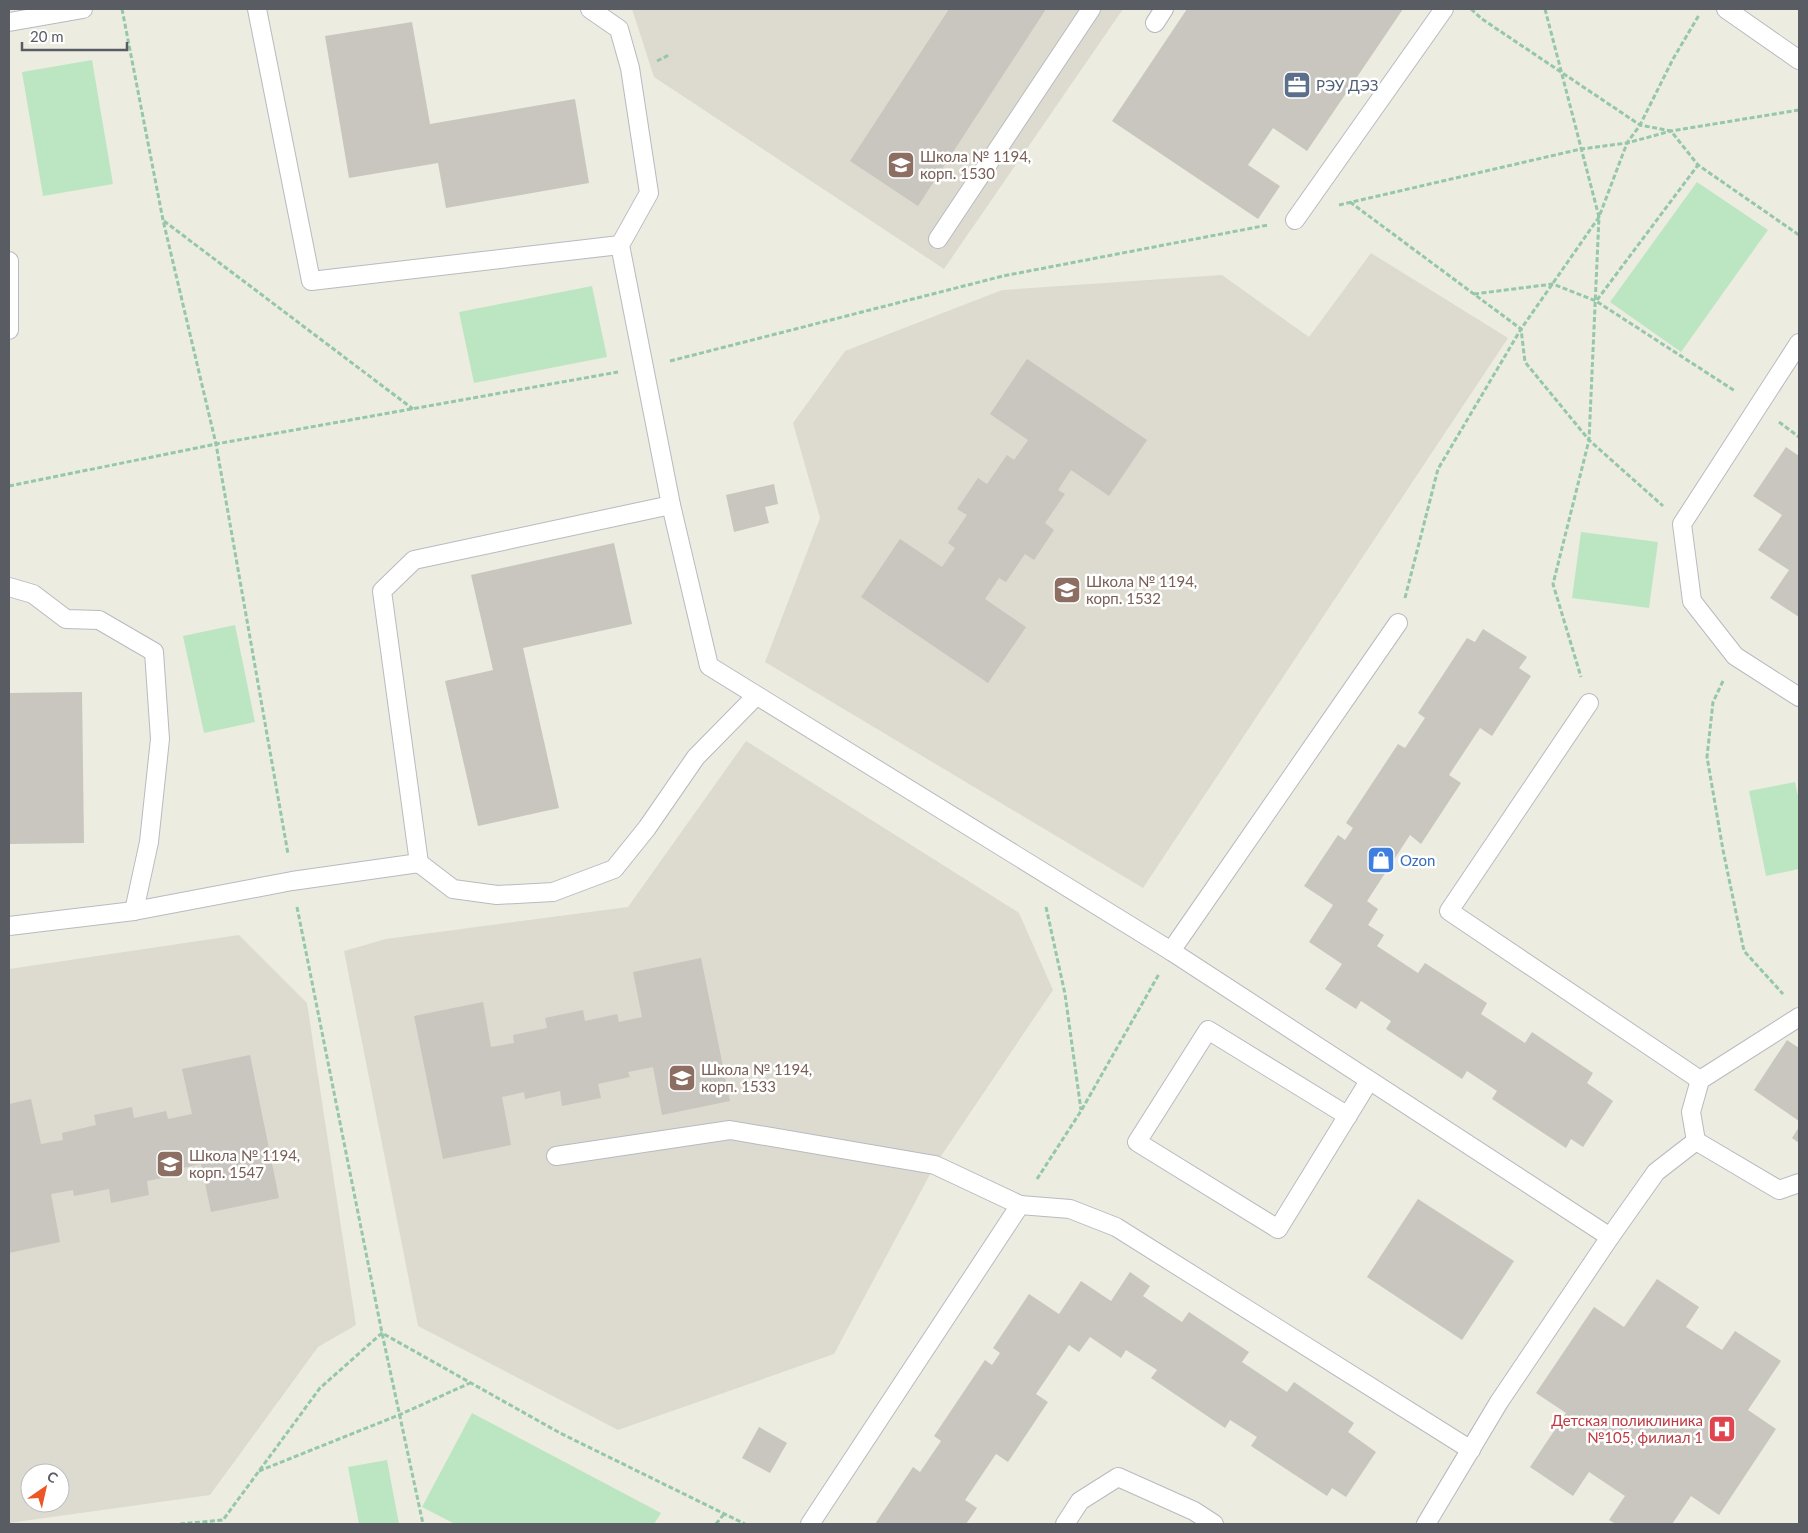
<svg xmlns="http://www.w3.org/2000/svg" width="1808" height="1533" viewBox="0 0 1808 1533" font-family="Lato,sans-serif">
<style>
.education{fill:#dddbcf;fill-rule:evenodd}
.green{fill:#bce6c2}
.building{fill:#c8c6be}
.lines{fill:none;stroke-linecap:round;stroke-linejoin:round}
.service-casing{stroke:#b8bac0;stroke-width:20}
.path{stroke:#95c7aa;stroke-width:3;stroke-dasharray:5 2.5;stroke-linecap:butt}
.service{stroke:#fff;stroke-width:18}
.labels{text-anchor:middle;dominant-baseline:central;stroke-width:5;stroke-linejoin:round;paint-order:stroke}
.service-label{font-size:15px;fill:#4e5e75;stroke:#fff;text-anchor:start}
.education-label{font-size:15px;fill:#785e54;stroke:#fff;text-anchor:start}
.shop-label{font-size:15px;fill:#366cbe;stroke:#fff;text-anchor:start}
.health-label{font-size:15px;fill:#be3a42;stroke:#fff;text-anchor:end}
</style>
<rect width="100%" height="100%" fill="#edece0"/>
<g class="education">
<path d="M632,9H1123L944,269L654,77Z"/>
<path d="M1371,253L1508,338L1143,888L765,662L820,518L793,423L845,351L1002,290L1222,275L1309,337Z"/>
<path d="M746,741L1019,913L1053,990L935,1165L834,1354L618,1430L418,1326L344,951L386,939L628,907Z"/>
<path d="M239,935L307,1003L356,1325L318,1347L210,1495L9,1523V969ZM30,1473H60V1503H30Z"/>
</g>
<g class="green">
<path d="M92,60L113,184L43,196L22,72Z"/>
<path d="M1697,182L1768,230L1681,352L1610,302Z"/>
<path d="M592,286L607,357L474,383L459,312Z"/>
<path d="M1581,532L1658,542L1649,608L1572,598Z"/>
<path d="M235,625L255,722L204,733L183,636Z"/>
<path d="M1795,782L1799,801V869L1766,876L1749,791Z"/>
<path d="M472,1413L661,1513L654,1524H455L422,1507Z"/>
<path d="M387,1460L399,1524H359L348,1467Z"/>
</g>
<g class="building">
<path d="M949,9H1046L918,206L850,161Z"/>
<path d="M1187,9H1403L1307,151L1273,128L1248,165L1280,186L1258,219L1112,121Z"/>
<path d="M412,22L430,124L575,99L589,183L446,208L438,163L349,178L325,36Z"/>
<path d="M1027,359L1147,440L1109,496L1071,470L1058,490L1065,494L1045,523L1054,530L1034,560L1025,554L1006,582L999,578L985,599L1026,627L988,683L861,597L900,539L942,567L955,548L948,543L967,515L957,509L978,478L987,484L1007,455L1014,460L1028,440L990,414Z"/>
<path d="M1786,447L1799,456V617L1770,598L1789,570L1758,550L1782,515L1753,496Z"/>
<path d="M774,484L778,504L765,507L769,523L734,532L726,495Z"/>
<path d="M614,543L632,624L523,648L559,808L478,826L445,681L493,670L471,575Z"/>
<path d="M1483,629L1527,657L1519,668L1531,676L1492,736L1480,728L1449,775L1461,783L1421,844L1410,835L1367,901L1378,909L1368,925L1384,935L1377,946L1418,973L1425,963L1487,1003L1481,1014L1525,1043L1532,1032L1593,1073L1587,1083L1613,1101L1583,1147L1571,1139L1566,1148L1492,1099L1497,1091L1467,1071L1462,1079L1386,1029L1391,1021L1361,1001L1356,1009L1325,989L1342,964L1309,942L1333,905L1304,886L1338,835L1345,840L1353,828L1346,823L1398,744L1405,748L1425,718L1418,713L1467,638L1475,642Z"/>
<path d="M82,692L84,843L9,844V693Z"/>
<path d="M701,958L730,1101L662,1115L653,1067L628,1072L630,1077L598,1084L601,1098L562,1106L560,1091L525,1099L524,1092L502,1097L511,1145L443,1159L414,1016L483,1002L491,1047L514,1043L513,1035L547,1028L545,1018L583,1010L585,1021L617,1014L619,1022L642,1017L633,972Z"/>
<path d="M1787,1040L1799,1048V1121L1754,1090Z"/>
<path d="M250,1055L279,1198L211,1212L201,1164L178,1169L179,1175L147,1181L149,1195L111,1203L109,1189L74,1196L73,1190L51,1194L60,1242L9,1253V1104L31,1099L41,1144L63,1140L62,1133L96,1125L94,1115L132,1107L134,1118L166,1111L168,1119L192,1114L182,1069Z"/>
<path d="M1799,1127V1143L1792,1138Z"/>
<path d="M1418,1199L1514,1261L1462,1340L1367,1277Z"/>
<path d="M1130,1272L1150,1286L1143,1296L1182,1322L1189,1312L1249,1352L1242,1362L1287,1392L1294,1382L1354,1423L1348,1432L1376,1452L1346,1497L1332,1488L1327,1496L1251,1446L1257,1437L1230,1420L1225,1428L1151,1378L1157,1370L1126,1350L1121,1358L1090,1337L1079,1352L1069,1345L1036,1394L1048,1402L1008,1462L996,1454L965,1500L977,1508L966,1524H875L913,1467L920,1472L941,1441L934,1436L985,1360L992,1365L1000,1353L993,1348L1029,1294L1059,1314L1081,1281L1111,1301Z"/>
<path d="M1657,1279L1699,1307L1686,1327L1722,1350L1735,1331L1781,1361L1748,1410L1776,1429L1719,1515L1691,1496L1672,1524H1616L1609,1520L1625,1496L1589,1472L1573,1496L1530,1467L1566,1413L1536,1393L1594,1307L1624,1327Z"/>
<path d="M759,1427L787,1443L770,1473L742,1458Z"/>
</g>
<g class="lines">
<g class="service-casing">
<g id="service">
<path d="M257,9L311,281L620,245"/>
<path d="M590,9L619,29L630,68L649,193L620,245L671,505L709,666L1171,951L1610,1237L1656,1172L1696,1141L1779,1190L1799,1183"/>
<path d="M1726,9L1799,60"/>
<path d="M9,22L83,9"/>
<path d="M1155,23L1164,9"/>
<path d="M1295,220L1444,9"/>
<path d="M938,239L1091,9"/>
<path d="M9,261V330"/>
<path d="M1799,343L1682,524L1692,601L1735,656L1799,697"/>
<path d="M671,505L414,560L382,591L419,863L453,889L497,895L553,892L614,869L647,828L696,757L756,696"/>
<path d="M9,587L33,594L66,619L99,620L154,652L160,739L149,842L134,911"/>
<path d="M1589,703L1449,911L1700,1080"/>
<path d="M9,926L134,911L292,881L419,863"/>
<path d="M1171,951L1398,623"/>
<path d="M1348,1116L1208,1030L1137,1142L1278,1229L1369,1081"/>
<path d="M1696,1141L1691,1112L1700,1080L1799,1017"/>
<path d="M556,1156L730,1130L935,1165L1020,1205"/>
<path d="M810,1524L1020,1205L1070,1209L1116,1227L1471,1450"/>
<path d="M1065,1524L1080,1501L1118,1477L1194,1511L1214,1524"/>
<path d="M1426,1524L1499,1402L1610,1237"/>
</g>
</g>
<g class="path">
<path d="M122,9L163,220L216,444L288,854"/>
<path d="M1471,9L1482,19L1640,125L1671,131L1698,165L1799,235"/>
<path d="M1545,9L1599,217L1589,440L1553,584L1581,677"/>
<path d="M657,61L669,55"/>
<path d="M1350,202L1521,329L1525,362L1589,440L1663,506"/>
<path d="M1339,205L1581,149L1627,143L1671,131L1799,110"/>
<path d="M164,221L413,409"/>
<path d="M1474,294L1553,284L1596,301L1735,391"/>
<path d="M1597,300L1698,165"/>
<path d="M670,361L1003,276L1268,225"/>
<path d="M1779,422L1799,437"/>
<path d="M9,486L216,444L618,372"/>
<path d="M1405,598L1438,469L1521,329L1599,217L1627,143L1640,125L1673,59L1699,15"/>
<path d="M1723,681L1713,702L1707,757L1723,850L1744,951L1783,994"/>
<path d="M297,907L382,1333L423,1524"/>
<path d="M1046,907L1065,994L1081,1110"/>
<path d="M1037,1179L1081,1111L1159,974"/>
<path d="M259,1471L399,1415L470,1383"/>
<path d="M180,1524L223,1520L320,1388L382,1333L560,1433L745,1524"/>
<path d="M716,1524L724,1514"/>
</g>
<use href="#service" class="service"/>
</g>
<defs>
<g id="office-square" transform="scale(1.4375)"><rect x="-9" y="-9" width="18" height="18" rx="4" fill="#5c6f8a" stroke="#fff"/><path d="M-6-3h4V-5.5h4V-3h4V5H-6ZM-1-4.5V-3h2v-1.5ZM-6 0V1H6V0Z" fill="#fff"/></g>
<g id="school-square" transform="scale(1.4375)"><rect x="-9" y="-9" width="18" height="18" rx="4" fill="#8d6e63" stroke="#fff"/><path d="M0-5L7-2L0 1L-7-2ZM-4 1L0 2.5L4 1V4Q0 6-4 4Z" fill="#fff"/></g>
<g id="shop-square" transform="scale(1.4375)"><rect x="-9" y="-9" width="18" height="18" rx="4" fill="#3f7fe0" stroke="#fff"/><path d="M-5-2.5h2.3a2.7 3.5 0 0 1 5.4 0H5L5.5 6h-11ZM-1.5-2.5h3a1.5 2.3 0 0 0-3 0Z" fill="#fff"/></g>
<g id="hospital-square" transform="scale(1.4375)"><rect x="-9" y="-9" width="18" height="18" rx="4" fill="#e0444e" stroke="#fff"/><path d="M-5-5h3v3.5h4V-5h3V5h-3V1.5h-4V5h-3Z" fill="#fff"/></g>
</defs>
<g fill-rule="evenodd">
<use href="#office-square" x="1297" y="85"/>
<use href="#school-square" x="901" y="165"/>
<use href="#school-square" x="1067" y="590"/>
<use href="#shop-square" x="1381" y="860"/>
<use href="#school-square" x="682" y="1078"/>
<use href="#school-square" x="170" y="1164"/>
<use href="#hospital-square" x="1722" y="1429"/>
</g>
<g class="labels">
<g class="service-label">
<text x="1316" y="85">РЭУ ДЭЗ</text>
</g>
<g class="education-label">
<text x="920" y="156">Школа № 1194,<tspan x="920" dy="17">корп. 1530</tspan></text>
<text x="1086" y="581">Школа № 1194,<tspan x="1086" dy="17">корп. 1532</tspan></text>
<text x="701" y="1069">Школа № 1194,<tspan x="701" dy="17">корп. 1533</tspan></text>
<text x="189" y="1155">Школа № 1194,<tspan x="189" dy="17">корп. 1547</tspan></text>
</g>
<g class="shop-label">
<text x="1400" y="860">Ozon</text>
</g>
<g class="health-label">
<text x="1703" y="1420">Детская поликлиника<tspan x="1703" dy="17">№105, филиал 1</tspan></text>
</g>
</g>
<rect width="1808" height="1533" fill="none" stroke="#595c62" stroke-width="20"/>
<g transform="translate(45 1488) rotate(34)"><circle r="24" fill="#ffffff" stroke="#bdbec0"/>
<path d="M0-4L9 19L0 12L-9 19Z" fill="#ed5526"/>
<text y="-8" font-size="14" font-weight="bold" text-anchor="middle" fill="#595c62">С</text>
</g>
<path d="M22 42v8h105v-8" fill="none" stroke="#595c62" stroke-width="2.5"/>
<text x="30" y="42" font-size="15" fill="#595c62" stroke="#ffffff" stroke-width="4" paint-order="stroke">20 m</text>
</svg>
